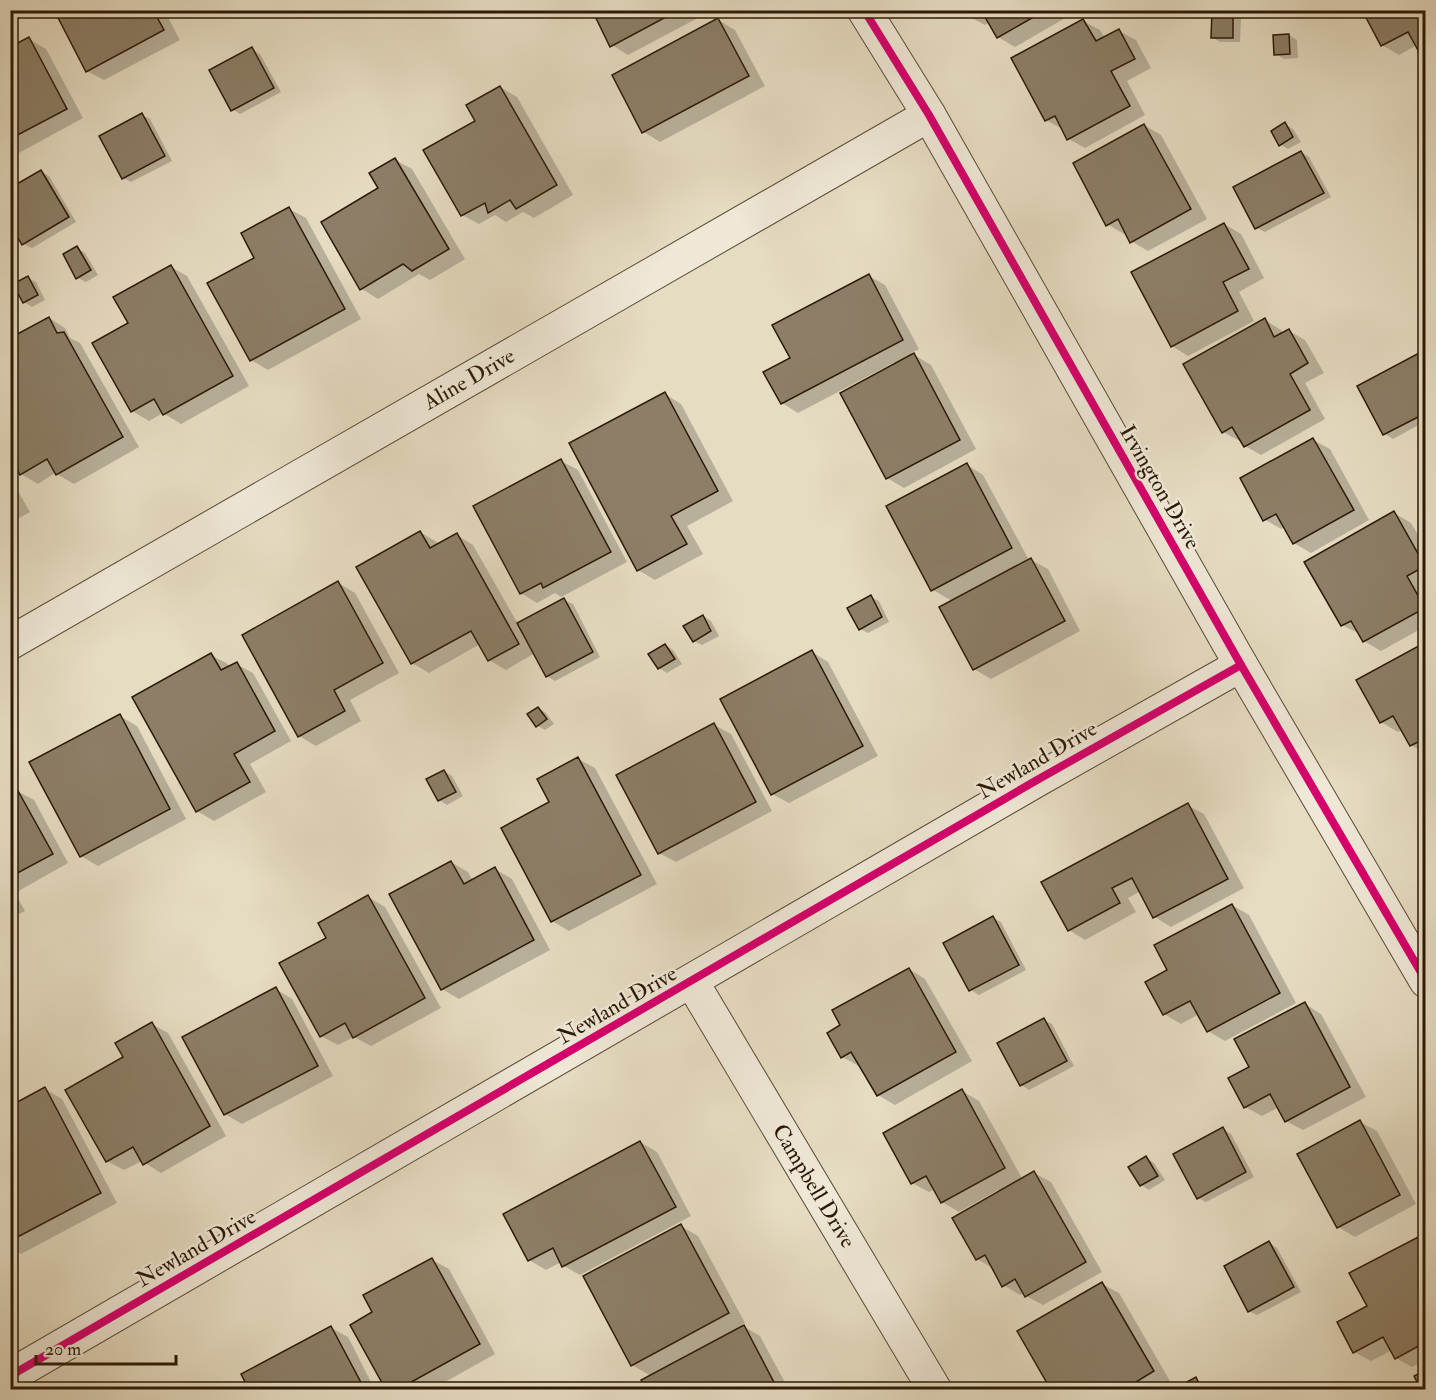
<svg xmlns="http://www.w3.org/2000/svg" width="1436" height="1400" viewBox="0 0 1436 1400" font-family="'IM FELL Double Pica',serif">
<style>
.shadow{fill:#0003}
.building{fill:#8c7e67;stroke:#2b1905;stroke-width:1.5}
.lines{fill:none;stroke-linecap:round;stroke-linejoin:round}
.minor-casing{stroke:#5a4a34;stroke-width:35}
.minor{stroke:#efe8d7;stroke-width:33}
.cycleway-casing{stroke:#efe8d7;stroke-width:11}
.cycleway{stroke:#d6006c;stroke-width:8}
.labels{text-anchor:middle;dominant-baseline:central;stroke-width:5;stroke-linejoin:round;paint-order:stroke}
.street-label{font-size:22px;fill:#2b1905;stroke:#efe8d7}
</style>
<rect width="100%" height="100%" fill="#e6dcc2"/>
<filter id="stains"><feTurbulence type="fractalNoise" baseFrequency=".00333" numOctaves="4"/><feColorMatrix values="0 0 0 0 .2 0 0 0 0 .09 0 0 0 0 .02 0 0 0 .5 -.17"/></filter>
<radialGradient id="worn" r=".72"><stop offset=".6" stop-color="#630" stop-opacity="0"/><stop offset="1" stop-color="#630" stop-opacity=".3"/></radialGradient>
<g class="shadow">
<path d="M55,10H164L180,40L104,80L87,71Z"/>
<path d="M593,10H713L628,55L612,45Z"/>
<path d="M965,10H1079L1015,47L998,37L990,22L985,25L968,16Z"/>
<path d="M1426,10L1417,45L1399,55L1382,45Z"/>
<path d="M1233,12L1241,17L1240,42H1220L1212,37Z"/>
<path d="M718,20L735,30L765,86L660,142L644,132Z"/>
<path d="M1083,21L1100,30L1105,38L1119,31L1136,40L1151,68L1127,81L1145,115L1085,148L1069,139L1064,130L1046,120Z"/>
<path d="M1289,35L1297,40L1298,58L1284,59L1276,54Z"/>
<path d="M29,39L46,49L83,118L15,155L10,152V49Z"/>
<path d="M252,49L260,54L281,92L240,114L232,109Z"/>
<path d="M500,87L517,97L573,195L534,218L523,212L506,222L495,215L479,224L462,215L477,121Z"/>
<path d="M142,115L150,119L172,161L131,182L123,178Z"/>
<path d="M1285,124L1293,129L1301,142L1288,149L1280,144Z"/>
<path d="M1144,125L1161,135L1207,219L1148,251L1131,241L1126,233L1124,234L1107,224Z"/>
<path d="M1301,152L1309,157L1331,197L1265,232L1257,228Z"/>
<path d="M395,160L412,169L465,259L430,280L419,274L378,299L362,289L380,189Z"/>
<path d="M41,172L49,176L76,222L32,248L24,244Z"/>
<path d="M289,209L306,218L361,319L268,370L251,360L256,258Z"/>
<path d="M1224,224L1241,234L1264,278L1239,292L1254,321L1188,356L1172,346Z"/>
<path d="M77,248L85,253L98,275L86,282L78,278Z"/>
<path d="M171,267L187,276L249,386L181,424L163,413L149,421L132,411L130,324Z"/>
<path d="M869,276L885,285L919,349L911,353L931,365L976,449L904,488L887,478L896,365L895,362L798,413L782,403L792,359Z"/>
<path d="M28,278L36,282L45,300L32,307L24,302Z"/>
<path d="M49,318L65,328L70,338L80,343L139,447L74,484L55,473L38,484L21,474Z"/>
<path d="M1265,320L1281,330L1283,333L1289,331L1305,340L1324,373L1305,383L1325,419L1261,455L1245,446L1242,440L1240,441L1223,432Z"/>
<path d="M1421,354L1426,357V421L1393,439L1385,434Z"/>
<path d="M665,394L681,404L733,501L687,526L703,554L655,580L638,570Z"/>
<path d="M1313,440L1330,449L1369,520L1311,553L1294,543L1285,527L1281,529L1264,519Z"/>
<path d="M561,461L578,470L627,562L561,597L555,593L537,603L521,593Z"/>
<path d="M967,465L983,475L1029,560H1031L1048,569L1080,631L991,679L974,669L952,601L933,590Z"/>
<path d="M10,477L30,512L10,523Z"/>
<path d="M1394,513L1411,523L1426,548V585L1423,586L1426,591V626L1381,651L1364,641L1360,634L1342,625Z"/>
<path d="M420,532L437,542L439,545L457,535L473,545L518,624L564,600L573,604L600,657L555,681L547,676L535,653L506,670L489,660L480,644L429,673L412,663Z"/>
<path d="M338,583L355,593L399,673L350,700L361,721L316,746L299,736Z"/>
<path d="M871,597L879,601L889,622L868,633L860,629Z"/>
<path d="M703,616L711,621L719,636L702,645L694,641Z"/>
<path d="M1426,644V754L1411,745L1402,730L1398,732L1381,722Z"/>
<path d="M665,645L673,650L682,664L667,673L659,668Z"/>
<path d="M812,652L828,662L878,756L789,803L772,794Z"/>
<path d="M211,655L228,664L229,667L236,664L253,673L291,741L250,764L266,792L214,821L197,811Z"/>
<path d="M538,708L546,713L554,724L545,730L537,725Z"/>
<path d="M120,716L137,726L186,819L98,866L81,856Z"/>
<path d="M714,725L731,734L772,811L676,862L659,853Z"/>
<path d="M578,759L595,768L657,884L569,931L552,921L551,803Z"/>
<path d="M444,771L452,776L463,796L447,805L439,800Z"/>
<path d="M17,791L34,800L68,863L15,893L25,911L10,919V794Z"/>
<path d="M1187,805L1204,814L1244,888L1171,927L1155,917L1141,891L1128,898L1136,912L1085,940L1069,930Z"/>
<path d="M451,862L468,872L473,881L495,869L512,879L550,950L459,999L442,989Z"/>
<path d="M368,897L385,907L441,1008L371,1046L354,1037L338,1045L321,1036L328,938Z"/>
<path d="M1232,905L1249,915L1296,1003L1225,1041L1208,1031L1199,1014L1181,1024L1164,1014L1169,971Z"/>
<path d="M993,918L1001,922L1026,970L979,995L971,990L945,943Z"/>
<path d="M909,969L925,979L972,1061L895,1105L878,1095L861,1065L859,1066L842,1057L843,1026Z"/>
<path d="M276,989L292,999L333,1076L242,1124L225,1114L184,1037Z"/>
<path d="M1305,1004L1321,1014L1366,1097L1303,1130L1286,1121L1279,1107L1262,1116L1245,1107L1251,1067Z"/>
<path d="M1044,1020L1052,1024L1074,1066L1029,1090L1021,1085Z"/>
<path d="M152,1024L168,1033L226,1136L161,1173L142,1161L124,1170L107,1161L125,1058Z"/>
<path d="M45,1089L62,1099L117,1203L21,1254L10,1248V1107Z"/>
<path d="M962,1091L979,1101L1023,1180L1034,1173L1051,1182L1102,1272L1043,1305L1026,1296L1024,1293L1020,1295L1003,1285L994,1269L977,1259L999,1193L998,1190L959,1212L942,1202L935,1189L929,1192L912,1183Z"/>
<path d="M1360,1122L1377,1131L1416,1204L1355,1237L1338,1227Z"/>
<path d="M1223,1129L1231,1134L1254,1177L1206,1202L1198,1198Z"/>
<path d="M640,1142L657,1152L691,1216L580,1275L564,1266L561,1262L546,1270L529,1260Z"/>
<path d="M1146,1158L1154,1163L1165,1180L1149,1190L1141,1185Z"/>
<path d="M681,1226L698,1236L745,1323L741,1325L760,1336L789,1390H648L651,1376L632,1365Z"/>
<path d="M1426,1235V1360L1412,1367L1396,1358L1392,1350L1371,1361L1354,1352L1369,1307Z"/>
<path d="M1269,1243L1277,1248L1301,1292L1257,1315L1249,1311Z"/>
<path d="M432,1260L449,1269L495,1354L431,1390H387L374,1313Z"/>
<path d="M1102,1284L1119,1293L1170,1381L1156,1390H1053Z"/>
<path d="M331,1328L348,1337L375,1390H251Z"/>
<path d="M1195,1379L1213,1390H1175Z"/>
</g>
<g class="building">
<path d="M54,10H153L164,30L86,72Z"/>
<path d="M592,10H679L610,47Z"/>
<path d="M964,10H978L967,17Z"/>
<path d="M981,10H1046L997,38Z"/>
<path d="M1212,10L1233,11V38H1211Z"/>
<path d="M1362,10H1426V65L1408,32L1381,46Z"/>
<path d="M718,18L749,76L642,133L612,75Z"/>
<path d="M1083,19L1096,41L1119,29L1135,59L1111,71L1130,106L1067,140L1055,116L1045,121L1011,58Z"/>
<path d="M1289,34L1290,54L1274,55L1273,35Z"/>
<path d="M29,37L67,109L10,139V47Z"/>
<path d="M252,47L274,88L231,111L209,70Z"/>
<path d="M500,86L557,185L516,209L510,200L488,213L485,203L461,216L423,150L475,121L466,105Z"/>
<path d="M142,113L165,156L122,179L99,136Z"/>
<path d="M1285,122L1293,137L1279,146L1271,131Z"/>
<path d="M1144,124L1191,209L1130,243L1118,219L1106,226L1073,163Z"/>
<path d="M1301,151L1324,193L1255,229L1233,187Z"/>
<path d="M395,158L449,249L412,271L403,264L360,290L321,222L378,188L369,173Z"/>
<path d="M41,170L69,217L22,245L10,224V188Z"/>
<path d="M289,207L345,309L250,361L207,283L254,258L241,233Z"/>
<path d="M1224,223L1249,269L1223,282L1238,311L1171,347L1131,272Z"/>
<path d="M77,246L91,270L76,279L63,254Z"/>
<path d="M171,265L233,376L163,415L154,399L131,412L92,343L128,323L113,297Z"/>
<path d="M869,274L903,340L781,404L763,372L790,358L772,325Z"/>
<path d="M28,276L38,295L23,303L13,284Z"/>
<path d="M49,317L57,333L64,332L123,437L56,475L47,459L20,475L10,458V352L13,350L10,345V338Z"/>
<path d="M1265,318L1274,337L1289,329L1308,363L1290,374L1310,410L1244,447L1232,427L1222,433L1183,364Z"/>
<path d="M1421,352L1426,361V413L1383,435L1357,386Z"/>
<path d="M914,353L960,440L886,479L840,393Z"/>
<path d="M665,392L718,491L671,516L687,544L637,571L569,443Z"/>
<path d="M1313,438L1354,510L1293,544L1276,514L1263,521L1240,478Z"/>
<path d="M561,459L611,552L543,588L541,583L520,594L473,506Z"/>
<path d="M967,463L1012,548L931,591L886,506Z"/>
<path d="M1394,511L1425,566L1407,576L1425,608L1363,642L1351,621L1341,626L1304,562Z"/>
<path d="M420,531L430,548L457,533L519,644L488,661L471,631L411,664L356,567Z"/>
<path d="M1031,558L1065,621L973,670L939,607Z"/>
<path d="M338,581L383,663L334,690L345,711L298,737L242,635Z"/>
<path d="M871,595L882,617L859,630L847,608Z"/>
<path d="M564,598L593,652L546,677L517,623Z"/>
<path d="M703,615L711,631L693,642L683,626Z"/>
<path d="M1426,642V738L1410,746L1393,716L1380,723L1356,680Z"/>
<path d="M665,644L675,659L658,669L648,654Z"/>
<path d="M812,650L863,746L771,795L720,699Z"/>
<path d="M211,653L221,670L237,662L275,731L234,754L250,782L196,812L132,697Z"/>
<path d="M538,707L547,719L536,727L527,714Z"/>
<path d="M120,714L170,809L80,857L29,762Z"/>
<path d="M714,723L756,802L658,854L616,775Z"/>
<path d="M578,757L641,875L551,922L501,828L549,802L537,779Z"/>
<path d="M444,770L456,792L438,801L426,779Z"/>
<path d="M17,789L53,854L10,877V792Z"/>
<path d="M1188,803L1228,879L1153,918L1132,878L1112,888L1120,903L1068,931L1041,882Z"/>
<path d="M451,861L464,884L495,867L534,940L441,990L389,894Z"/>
<path d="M368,895L425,998L353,1038L345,1023L320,1037L279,963L326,938L318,923Z"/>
<path d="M1232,904L1280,993L1207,1032L1190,1001L1163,1015L1145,982L1167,970L1154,945Z"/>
<path d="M993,916L1019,965L969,991L943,943Z"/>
<path d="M909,968L956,1052L877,1096L851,1052L841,1058L827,1033L840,1025L832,1010Z"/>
<path d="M276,987L318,1066L224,1115L182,1037Z"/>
<path d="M1305,1002L1350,1087L1285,1122L1270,1094L1244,1108L1228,1078L1249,1067L1234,1039Z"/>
<path d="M1044,1018L1067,1061L1020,1086L997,1043Z"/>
<path d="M152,1022L210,1126L143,1165L133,1147L106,1162L65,1090L123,1057L115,1043Z"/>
<path d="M45,1087L101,1193L10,1241V1106Z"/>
<path d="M962,1089L1005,1168L941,1203L926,1176L911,1184L883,1133Z"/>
<path d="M1360,1120L1400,1195L1337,1228L1297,1154Z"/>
<path d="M1223,1127L1246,1172L1197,1199L1173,1154Z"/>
<path d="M640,1141L676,1207L562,1267L553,1248L528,1261L503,1214Z"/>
<path d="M1146,1156L1158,1176L1140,1186L1128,1167Z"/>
<path d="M1034,1171L1086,1262L1025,1297L1015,1279L1002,1287L985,1255L976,1260L952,1218Z"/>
<path d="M681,1224L729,1313L631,1366L583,1276Z"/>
<path d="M1426,1233V1342L1395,1359L1383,1337L1353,1353L1337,1322L1367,1306L1349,1273Z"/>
<path d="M1269,1241L1294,1287L1248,1312L1224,1266Z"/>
<path d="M432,1258L480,1344L397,1390H386L350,1325L372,1312L363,1295Z"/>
<path d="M1102,1282L1154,1371L1123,1390H1051L1017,1331Z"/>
<path d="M744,1325L778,1390H646L641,1380Z"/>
<path d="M331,1326L365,1390H249L241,1374Z"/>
<path d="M1426,1370V1390H1421L1414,1376Z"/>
<path d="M1196,1377L1202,1390H1172Z"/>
</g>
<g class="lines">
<g class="minor-casing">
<g id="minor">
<path d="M864,10L929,115L1241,665L1426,981"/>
<path d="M10,643L929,115"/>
<path d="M692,982L935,1390"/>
<path d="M10,1376L1037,780L1241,665"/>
</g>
</g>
<use href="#minor" class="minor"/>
<g class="cycleway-casing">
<g id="cycleway">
<path d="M864,10L929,115L1241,665L1426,981"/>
<path d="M10,1376L1037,780L1241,665"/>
</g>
</g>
<use href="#cycleway" class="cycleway"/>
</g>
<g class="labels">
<g class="street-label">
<text transform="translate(469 379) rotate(-30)">Aline Drive</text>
<text transform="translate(1160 487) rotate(60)">Irvington Drive</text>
<text transform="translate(1037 760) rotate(-30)">Newland Drive</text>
<text transform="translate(617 1005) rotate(-30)">Newland Drive</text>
<text transform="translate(814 1186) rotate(59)">Campbell Drive</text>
<text transform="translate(196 1248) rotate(-30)">Newland Drive</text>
</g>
</g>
<rect width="1436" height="1400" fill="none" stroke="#e6dcc2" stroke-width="36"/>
<rect x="12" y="12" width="1412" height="1376" fill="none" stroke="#2b1905" stroke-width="3"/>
<rect x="18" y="18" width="1400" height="1364" fill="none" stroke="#2b1905" stroke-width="1.5"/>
<path d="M36 1355v9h140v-9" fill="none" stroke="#2b1905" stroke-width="3"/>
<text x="45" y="1355" font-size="18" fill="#2b1905" stroke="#efe8d7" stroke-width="4.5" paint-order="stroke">20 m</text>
<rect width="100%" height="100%" filter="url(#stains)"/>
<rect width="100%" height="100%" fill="url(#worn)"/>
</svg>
